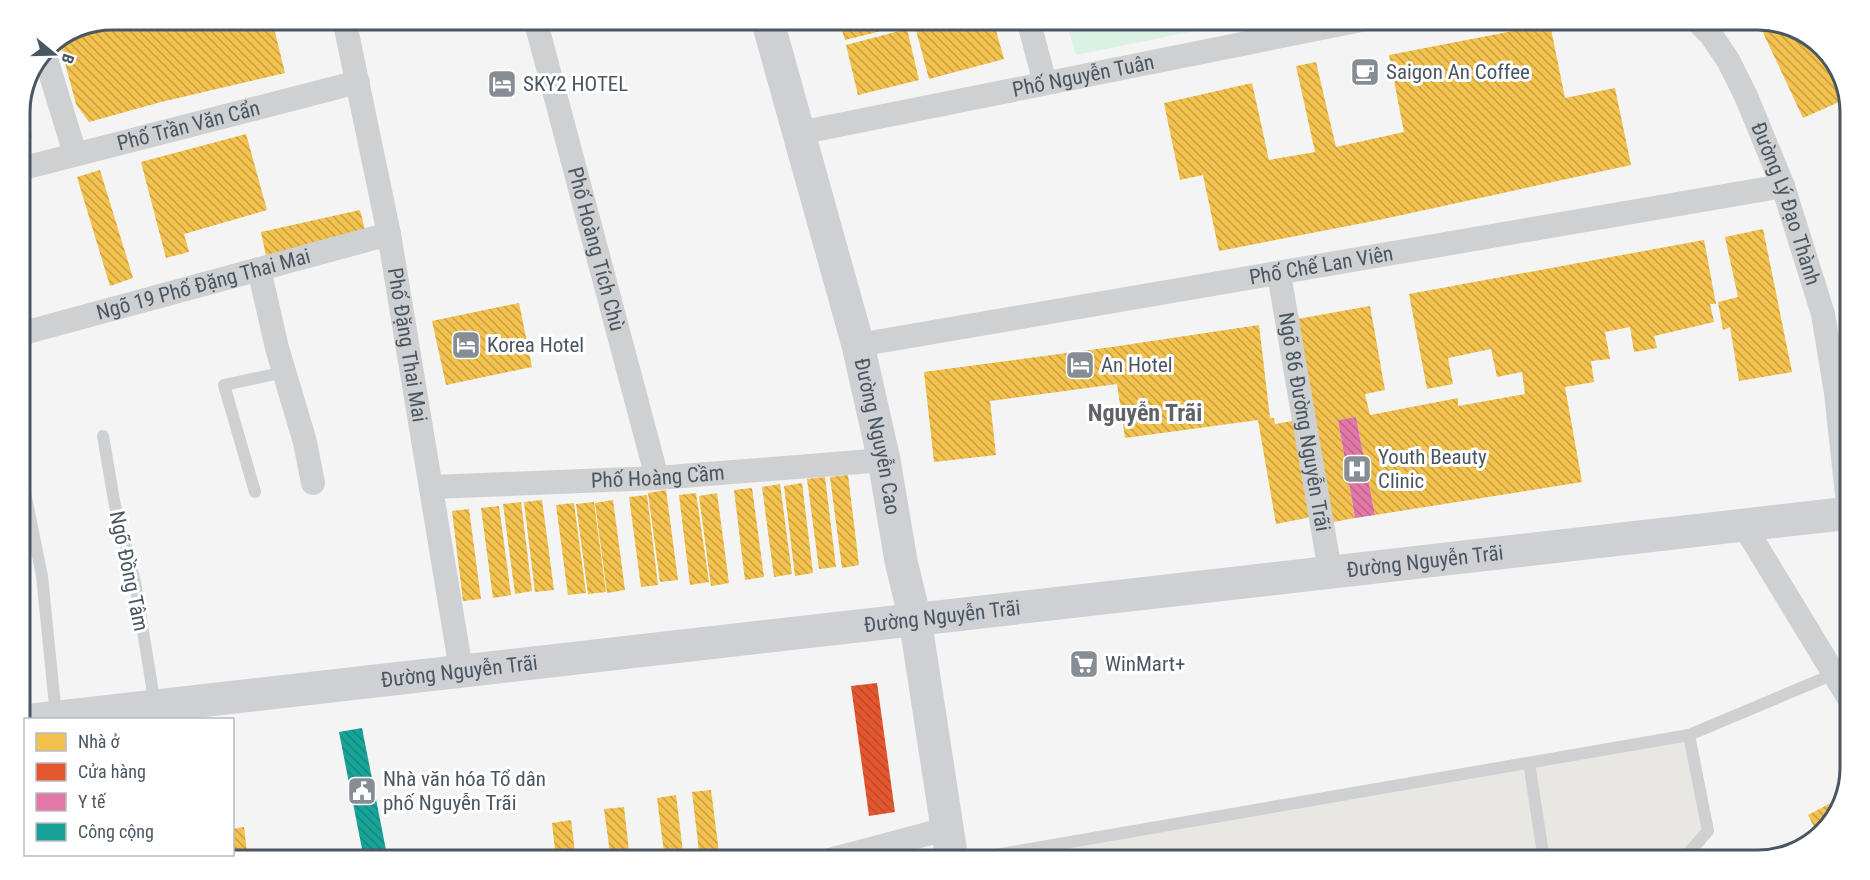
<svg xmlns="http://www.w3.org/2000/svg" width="1870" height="880" viewBox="0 0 1870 880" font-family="'Roboto Condensed',sans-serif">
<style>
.commercial{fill:#e8e7e3}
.park{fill:#d9f2e3}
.homes{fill:url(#homes-back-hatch)}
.shops{fill:url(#shops-back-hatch)}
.health{fill:url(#health-back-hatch)}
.public{fill:url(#public-back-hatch)}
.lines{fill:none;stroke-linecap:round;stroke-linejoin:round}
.lane{stroke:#ced0d2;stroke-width:12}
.street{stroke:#ced0d2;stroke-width:24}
.secondary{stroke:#ced0d4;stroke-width:33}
.labels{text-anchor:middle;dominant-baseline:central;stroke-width:6;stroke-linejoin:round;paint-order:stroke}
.poi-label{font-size:21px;fill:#4a5661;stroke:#fff;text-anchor:start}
.street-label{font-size:21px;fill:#4a5661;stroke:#fff}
.quarter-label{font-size:24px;font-weight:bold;fill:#5f6368;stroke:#fff}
.rim{fill:none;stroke:#4a5661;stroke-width:3}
</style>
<defs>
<pattern id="homes-back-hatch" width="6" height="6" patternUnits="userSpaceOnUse" patternTransform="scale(1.5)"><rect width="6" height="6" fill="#f2c14e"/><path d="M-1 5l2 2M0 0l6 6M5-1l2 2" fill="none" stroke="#c6a044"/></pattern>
<pattern id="shops-back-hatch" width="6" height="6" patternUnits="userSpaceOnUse" patternTransform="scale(1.5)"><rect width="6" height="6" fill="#e4572e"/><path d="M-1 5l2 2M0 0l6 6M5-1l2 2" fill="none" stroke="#bb4b2b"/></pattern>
<pattern id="health-back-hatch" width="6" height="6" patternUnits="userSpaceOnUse" patternTransform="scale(1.5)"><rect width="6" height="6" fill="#e377a8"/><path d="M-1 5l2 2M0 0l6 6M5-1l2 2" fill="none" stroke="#ba648c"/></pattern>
<pattern id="public-back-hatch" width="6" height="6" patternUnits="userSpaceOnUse" patternTransform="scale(1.5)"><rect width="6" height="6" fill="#17a398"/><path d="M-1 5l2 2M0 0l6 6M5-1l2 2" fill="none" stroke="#17887f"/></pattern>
</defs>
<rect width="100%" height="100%" fill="#f4f4f4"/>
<path class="commercial" d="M1689,735L1708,831L1682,860H966Z"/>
<path class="park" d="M1065,19H1248V20L1076,55Z"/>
<g class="homes">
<path d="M112,20H272L285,73L161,102L89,122L76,104L59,41Z"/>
<path d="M839,20H904L905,25L845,40Z"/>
<path d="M955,20H993L1004,59L929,79L916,30Z"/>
<path d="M1766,21L1799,29L1835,61L1848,98L1803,118L1759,24Z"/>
<path d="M1550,24L1565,98L1615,88L1631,165L1379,220L1219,251L1203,175L1180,180L1164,103L1252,83L1269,160L1315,152L1296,66L1316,62L1336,147L1404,132L1389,55Z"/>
<path d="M907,29L919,80L858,95L846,45Z"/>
<path d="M22,100L32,137L20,141V106Z"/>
<path d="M246,134L267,210L184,234L189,252L166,258L141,162Z"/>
<path d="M100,170L133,278L110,286L77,177Z"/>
<path d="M360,210L366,234L266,256L261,232Z"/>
<path d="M1763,229L1792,372L1739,381L1730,327L1723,330L1718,302L1738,297L1725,237Z"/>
<path d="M1704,240L1716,304H1710L1714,322L1654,336L1657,348L1634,352L1630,327L1605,332L1610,359L1591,361L1594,382L1565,387L1582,482L1375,515L1356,417L1338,420L1355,518L1328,523L1292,320L1370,306L1385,390L1365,394L1370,415L1458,398V406L1525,394L1522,372L1497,377L1491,349L1448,358L1453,384L1427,389L1409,294Z"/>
<path d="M519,303L532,367L446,385L432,321Z"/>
<path d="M1259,325L1270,418H1274L1275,424L1298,420L1316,516L1276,524L1258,420L1125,438L1117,384L990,401L996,455L934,462L924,372L1112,347Z"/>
<path d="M848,475L859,565L842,568L830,477Z"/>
<path d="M825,477L836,567L819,569L807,479Z"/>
<path d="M802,483L813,573L795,576L784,486Z"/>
<path d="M780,484L792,574L774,577L762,487Z"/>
<path d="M752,488L764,577L745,580L734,490Z"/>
<path d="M666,490L678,580L660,582L648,493Z"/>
<path d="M696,493L709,582L690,585L679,495Z"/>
<path d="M717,493L729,583L711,586L699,496Z"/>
<path d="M647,495L658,585L641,587L629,497Z"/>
<path d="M542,500L554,590L535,592L524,502Z"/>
<path d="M613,500L625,590L607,593L595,503Z"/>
<path d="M521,502L532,591L515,594L503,504Z"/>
<path d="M594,502L606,592L588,594L576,504Z"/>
<path d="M574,503L586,593L568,595L556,505Z"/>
<path d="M499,506L511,595L493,598L481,508Z"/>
<path d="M469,509L481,599L463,601L452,511Z"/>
<path d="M711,790L720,860H700L692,792Z"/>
<path d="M676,795L684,860H665L657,798Z"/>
<path d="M1844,796L1841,809L1818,835L1808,815Z"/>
<path d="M624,807L630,860H611L604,809Z"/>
<path d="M571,820L576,860H556L552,823Z"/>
<path d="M244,827L248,860H228V855H232V829Z"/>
<path d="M201,855H221V860H202Z"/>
</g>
<path class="shops" d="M877,683L895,812L869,816L851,686Z"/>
<path class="health" d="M1356,417L1375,515L1355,518L1338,420Z"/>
<path class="public" d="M362,728L386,850L363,854L339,732Z"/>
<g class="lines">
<g class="lane">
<path d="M103,436L115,506L135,582L155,705"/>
<path d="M23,483L42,576L56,716"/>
<path d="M255,492L224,385L285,372"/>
<path d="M1529,763L1544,860"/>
<path d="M966,860L1689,735L1834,674"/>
<path d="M1682,860L1708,831L1689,735"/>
</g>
<g class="street">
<path id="s1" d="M344,19L389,234L461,670"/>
<path id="s2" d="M535,19L657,478"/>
<path d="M1028,19L1045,83"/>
<path id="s3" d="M1695,19L1711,35L1728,60L1746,96L1783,186L1823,314L1836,393L1849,513"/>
<path d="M44,52L75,154"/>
<path id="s4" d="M799,133L1366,19"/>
<path id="s5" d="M20,169L358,82"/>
<path d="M259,269L277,348L305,442L313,483"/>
<path id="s6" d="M1279,274L1330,571"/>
<path id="s7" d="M20,334L389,234"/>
<path id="s8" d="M858,345L1783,186"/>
<path id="s9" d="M432,487L657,478L884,460"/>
<path d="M1743,524L1850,700"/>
<path d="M829,860L946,829"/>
</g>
<g class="secondary">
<path id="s10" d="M767,19L858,345L884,460L901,561L915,619L952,860"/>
<path id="s11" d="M33,720L1850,513"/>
</g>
</g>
<defs>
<g id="cafe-square" transform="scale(1.5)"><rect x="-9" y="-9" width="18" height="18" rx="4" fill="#868d94" stroke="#fff"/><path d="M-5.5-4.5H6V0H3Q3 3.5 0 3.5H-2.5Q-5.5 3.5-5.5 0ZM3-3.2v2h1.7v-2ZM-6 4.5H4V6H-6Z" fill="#fff"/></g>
<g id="hotel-square" transform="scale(1.5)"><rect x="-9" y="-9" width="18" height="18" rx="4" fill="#868d94" stroke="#fff"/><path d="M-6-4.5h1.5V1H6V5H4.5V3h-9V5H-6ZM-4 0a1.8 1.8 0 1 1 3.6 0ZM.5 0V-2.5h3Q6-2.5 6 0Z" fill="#fff"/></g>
<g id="hospital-square" transform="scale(1.5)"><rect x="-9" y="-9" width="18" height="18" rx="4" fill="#868d94" stroke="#fff"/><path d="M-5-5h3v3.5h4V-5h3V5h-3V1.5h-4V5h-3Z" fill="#fff"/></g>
<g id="supermarket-square" transform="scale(1.5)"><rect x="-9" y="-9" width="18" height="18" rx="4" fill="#868d94" stroke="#fff"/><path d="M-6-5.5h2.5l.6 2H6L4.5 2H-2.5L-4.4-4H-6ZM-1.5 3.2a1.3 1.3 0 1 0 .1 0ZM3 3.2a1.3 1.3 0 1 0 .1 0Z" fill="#fff"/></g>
<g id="civic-square" transform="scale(1.5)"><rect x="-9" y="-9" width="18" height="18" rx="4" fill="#868d94" stroke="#fff"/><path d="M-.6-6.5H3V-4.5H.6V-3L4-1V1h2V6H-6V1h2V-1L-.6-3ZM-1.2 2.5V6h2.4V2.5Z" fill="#fff"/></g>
</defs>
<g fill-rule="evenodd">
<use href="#cafe-square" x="1365" y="72"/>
<use href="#hotel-square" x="502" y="84"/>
<use href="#hotel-square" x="466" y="345"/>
<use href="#hotel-square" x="1080" y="365"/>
<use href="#hospital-square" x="1357" y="469"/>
<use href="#supermarket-square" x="1084" y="664"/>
<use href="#civic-square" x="362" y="791"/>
</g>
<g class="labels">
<g class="poi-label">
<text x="1386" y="72">Saigon An Coffee</text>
<text x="523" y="84">SKY2 HOTEL</text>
<text x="487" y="345">Korea Hotel</text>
<text x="1101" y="365">An Hotel</text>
<text x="1378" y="457">Youth Beauty<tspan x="1378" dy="24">Clinic</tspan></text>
<text x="1105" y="664">WinMart+</text>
<text x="383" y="779">Nhà văn hóa Tổ dân<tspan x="383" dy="24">phố Nguyễn Trãi</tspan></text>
</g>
<g class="street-label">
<text stroke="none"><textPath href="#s4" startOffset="290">Phố Nguyễn Tuân</textPath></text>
<text stroke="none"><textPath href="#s5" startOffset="174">Phố Trần Văn Cẩn</textPath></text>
<text stroke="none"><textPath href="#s3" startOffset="208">Đường Lý Đạo Thành</textPath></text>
<text stroke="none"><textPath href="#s2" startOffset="238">Phố Hoàng Tích Chù</textPath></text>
<text stroke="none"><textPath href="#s8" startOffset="470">Phố Chế Lan Viên</textPath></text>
<text stroke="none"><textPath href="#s7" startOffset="190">Ngõ 19 Phố Đặng Thai Mai</textPath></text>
<text stroke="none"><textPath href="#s1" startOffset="332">Phố Đặng Thai Mai</textPath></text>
<text stroke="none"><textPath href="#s6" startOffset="150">Ngõ 86 Đường Nguyễn Trãi</textPath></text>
<text stroke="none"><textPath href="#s10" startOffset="432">Đường Nguyễn Cao</textPath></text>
<text stroke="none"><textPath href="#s9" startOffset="226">Phố Hoàng Cầm</textPath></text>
<text stroke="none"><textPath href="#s11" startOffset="1401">Đường Nguyễn Trãi</textPath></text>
<text transform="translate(129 571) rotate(78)">Ngõ Đồng Tâm</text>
<text stroke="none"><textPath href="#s11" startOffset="915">Đường Nguyễn Trãi</textPath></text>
<text stroke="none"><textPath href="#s11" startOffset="429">Đường Nguyễn Trãi</textPath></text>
</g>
<g class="quarter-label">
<text x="1145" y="413">Nguyễn Trãi</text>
</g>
</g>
<path d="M0 0H1870V880H0ZM112 30H1758A82 82 0 0 1 1840 112V768A82 82 0 0 1 1758 850H112A82 82 0 0 1 30 768V112A82 82 0 0 1 112 30Z" fill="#fff" fill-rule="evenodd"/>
<path class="rim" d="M112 30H1758A82 82 0 0 1 1840 112V768A82 82 0 0 1 1758 850H112A82 82 0 0 1 30 768V112A82 82 0 0 1 112 30Z"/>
<rect x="24" y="718" width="210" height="138" fill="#ffffff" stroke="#b7bbc0" stroke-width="1.5"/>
<rect x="36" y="733" width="30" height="18" fill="#f2c14e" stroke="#b7bbc0" stroke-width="1.5"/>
<text x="78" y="748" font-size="18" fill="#4a5661">Nhà ở</text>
<rect x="36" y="763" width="30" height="18" fill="#e4572e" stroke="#b7bbc0" stroke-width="1.5"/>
<text x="78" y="778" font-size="18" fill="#4a5661">Cửa hàng</text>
<rect x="36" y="793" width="30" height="18" fill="#e377a8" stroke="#b7bbc0" stroke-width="1.5"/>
<text x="78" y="808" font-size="18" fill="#4a5661">Y tế</text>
<rect x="36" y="823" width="30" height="18" fill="#17a398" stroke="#b7bbc0" stroke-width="1.5"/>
<text x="78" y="838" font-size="18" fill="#4a5661">Công cộng</text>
<g transform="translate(54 54) rotate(109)" stroke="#ffffff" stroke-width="4.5" paint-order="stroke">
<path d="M0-4.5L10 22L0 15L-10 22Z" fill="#4a5661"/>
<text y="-9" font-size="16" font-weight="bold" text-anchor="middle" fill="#4a5661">B</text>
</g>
</svg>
